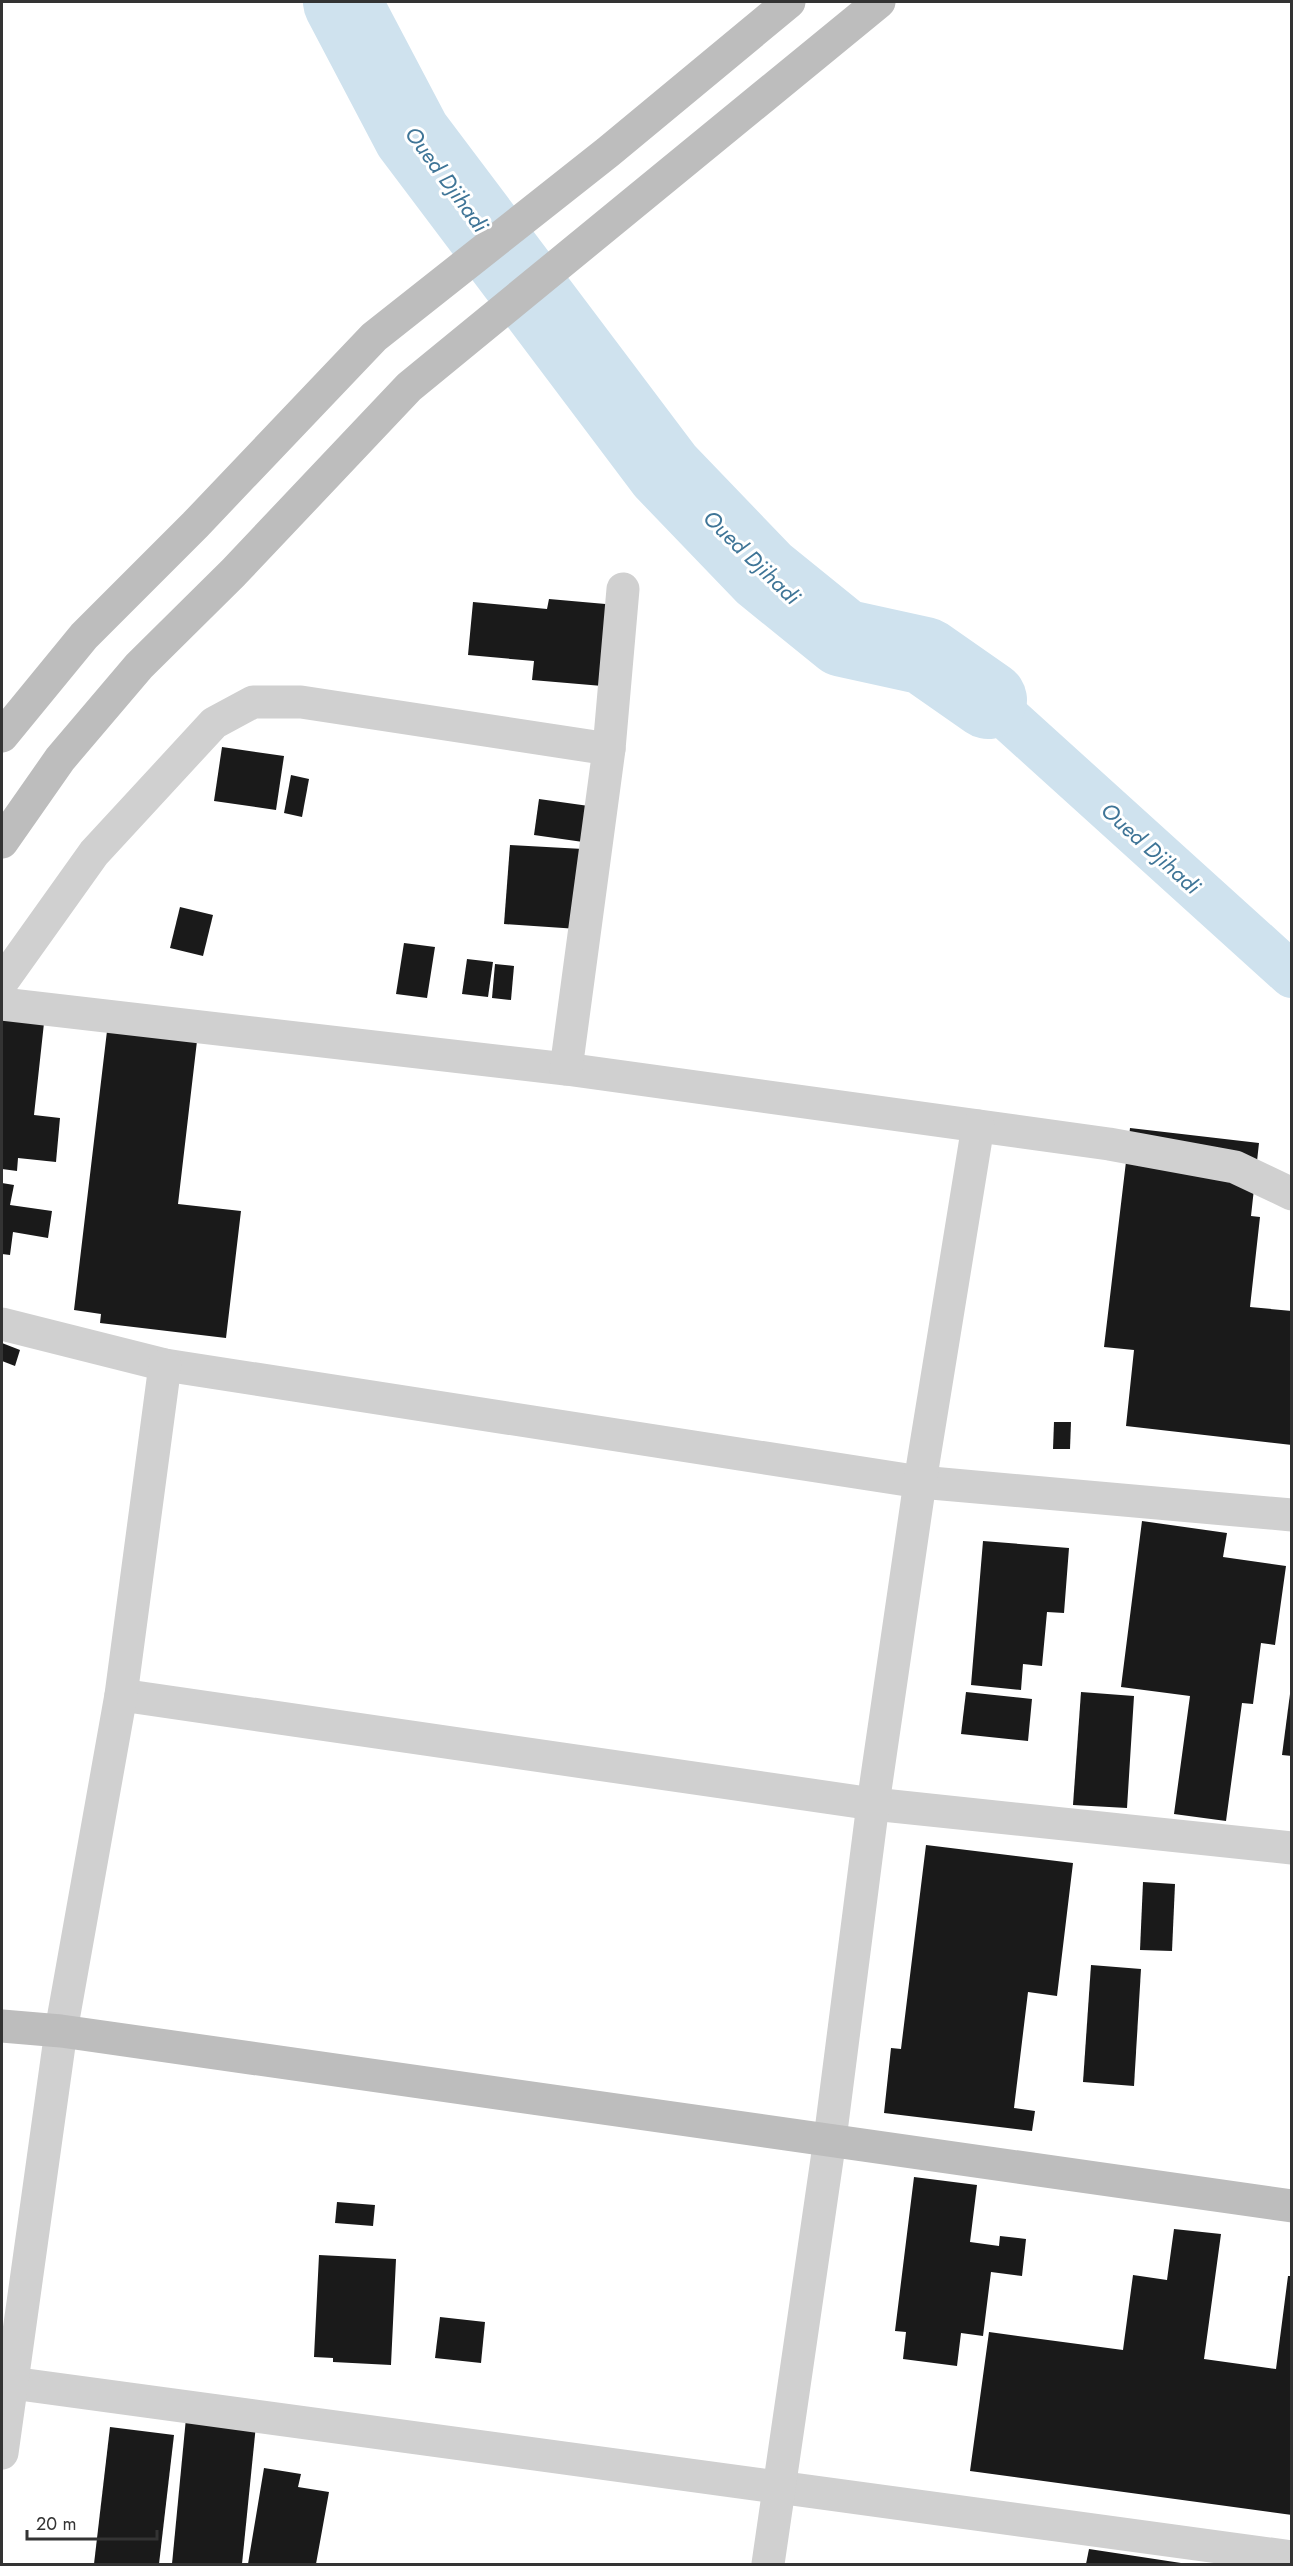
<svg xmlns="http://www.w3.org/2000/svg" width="1293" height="2566" viewBox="0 0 1293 2566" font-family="Jost,sans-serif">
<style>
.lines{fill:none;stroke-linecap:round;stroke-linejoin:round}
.canal{stroke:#cfe2ee;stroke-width:46}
.river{stroke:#cfe2ee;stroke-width:78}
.building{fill:#1a1a1a}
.street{stroke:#d0d0d0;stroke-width:33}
.secondary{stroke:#bdbdbd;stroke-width:33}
.labels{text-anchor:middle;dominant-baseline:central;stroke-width:6;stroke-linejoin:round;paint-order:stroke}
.water-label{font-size:22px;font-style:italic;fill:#3f7597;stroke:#fff}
</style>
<rect width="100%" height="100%" fill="#fff"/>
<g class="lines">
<path class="canal" d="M988,700L1292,975"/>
<path class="river" d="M342,2L412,135L665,471L764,574L843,638L925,656L988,700"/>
</g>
<g class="building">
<path d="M549,599L628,606L614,687L532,680L534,661L468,655L473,602L547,609Z"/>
<path d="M222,747L284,756L276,810L214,801Z"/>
<path d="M291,775L309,779L302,817L284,813Z"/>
<path d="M539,799L603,808L597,844L534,835Z"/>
<path d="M510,845L583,849L578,929L504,924Z"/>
<path d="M180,907L213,915L203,956L170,948Z"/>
<path d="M404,943L435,947L427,998L396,994Z"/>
<path d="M467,959L493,962L488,997L462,994Z"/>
<path d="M495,964L514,966L511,1000L492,998Z"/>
<path d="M2,1019L44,1023L34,1115L60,1118L56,1162L18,1158L17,1171L2,1169Z"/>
<path d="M107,1031L197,1041L178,1204L241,1211L226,1338L100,1323L101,1314L74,1310Z"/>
<path d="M1130,1128L1259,1143L1251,1216L1260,1217L1250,1307L1292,1311V1445L1126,1426L1134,1350L1104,1347Z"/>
<path d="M2,1183L14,1185L10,1205L52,1211L48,1238L13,1232L10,1255L2,1254Z"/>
<path d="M2,1343L20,1350L15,1366L2,1361Z"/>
<path d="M1054,1422H1071L1070,1449H1053Z"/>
<path d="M1142,1521L1227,1533L1223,1557L1286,1566L1275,1645L1261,1643L1253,1704L1242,1703L1226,1821L1174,1814L1190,1696L1121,1687Z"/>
<path d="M983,1541L1069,1548L1064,1613L1047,1612L1042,1666L1023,1664L1021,1690L971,1685Z"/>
<path d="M966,1692L1032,1699L1028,1741L961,1734Z"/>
<path d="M1081,1692L1134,1696L1127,1808L1073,1805Z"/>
<path d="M1290,1694H1292V1756L1282,1755Z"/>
<path d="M926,1845L1073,1863L1057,1996L1028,1992L1014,2108L1035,2111L1032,2131L884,2113L891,2048L901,2049Z"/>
<path d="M1143,1882L1175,1884L1172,1951L1140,1950Z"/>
<path d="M1091,1965L1141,1969L1134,2086L1083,2082Z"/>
<path d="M914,2177L977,2185L970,2242L999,2246L1000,2236L1026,2239L1022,2276L991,2272L983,2336L961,2333L957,2366L903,2359L906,2332L895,2331Z"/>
<path d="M337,2202L375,2205L373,2226L335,2223Z"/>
<path d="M1174,2229L1221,2234L1204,2359L1276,2369L1288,2276H1292V2515L970,2471L989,2332L1123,2350L1133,2275L1167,2280Z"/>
<path d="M319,2255L396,2259L391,2365L333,2362V2358L314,2357Z"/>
<path d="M440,2317L485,2322L481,2363L435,2358Z"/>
<path d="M186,2418L256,2425L242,2564H172Z"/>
<path d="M110,2427L174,2435L159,2564H94Z"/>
<path d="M264,2468L301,2474L298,2487L329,2492L316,2564H248Z"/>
<path d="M1089,2549L1181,2563V2564H1086Z"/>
</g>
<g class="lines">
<g class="street">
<path d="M2,982L94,853L214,723L253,702H301L609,749"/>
<path d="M2,1004L566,1069L1109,1144L1235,1167L1292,1194"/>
<path d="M566,1069L609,749L623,589"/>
<path d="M2,1324L165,1365L920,1482L1292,1515"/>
<path d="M121,1695L873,1804L1292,1848"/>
<path d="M12,2383L1292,2557"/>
<path d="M2,2453L61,2031L121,1695L165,1365"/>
<path d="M768,2564L830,2139L873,1804L920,1482L978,1126"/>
</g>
<g class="secondary">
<path d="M2,736L84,636L195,525L374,337L608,152L789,2"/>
<path d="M2,842L60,759L139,666L233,573L409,387L879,2"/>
<path d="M2,2026L61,2031L1292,2206"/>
</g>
</g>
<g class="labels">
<g class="water-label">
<text transform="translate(447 179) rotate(54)">Oued Djihadi</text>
<text transform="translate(752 557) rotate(44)">Oued Djihadi</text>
<text transform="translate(1151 848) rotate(42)">Oued Djihadi</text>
</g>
</g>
<rect width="1293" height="2566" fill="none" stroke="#333333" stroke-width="6"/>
<path d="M27 2530v9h130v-9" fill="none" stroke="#333333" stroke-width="3"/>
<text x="36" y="2530" font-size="18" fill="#333333" stroke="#ffffff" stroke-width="4.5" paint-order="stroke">20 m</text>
</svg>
